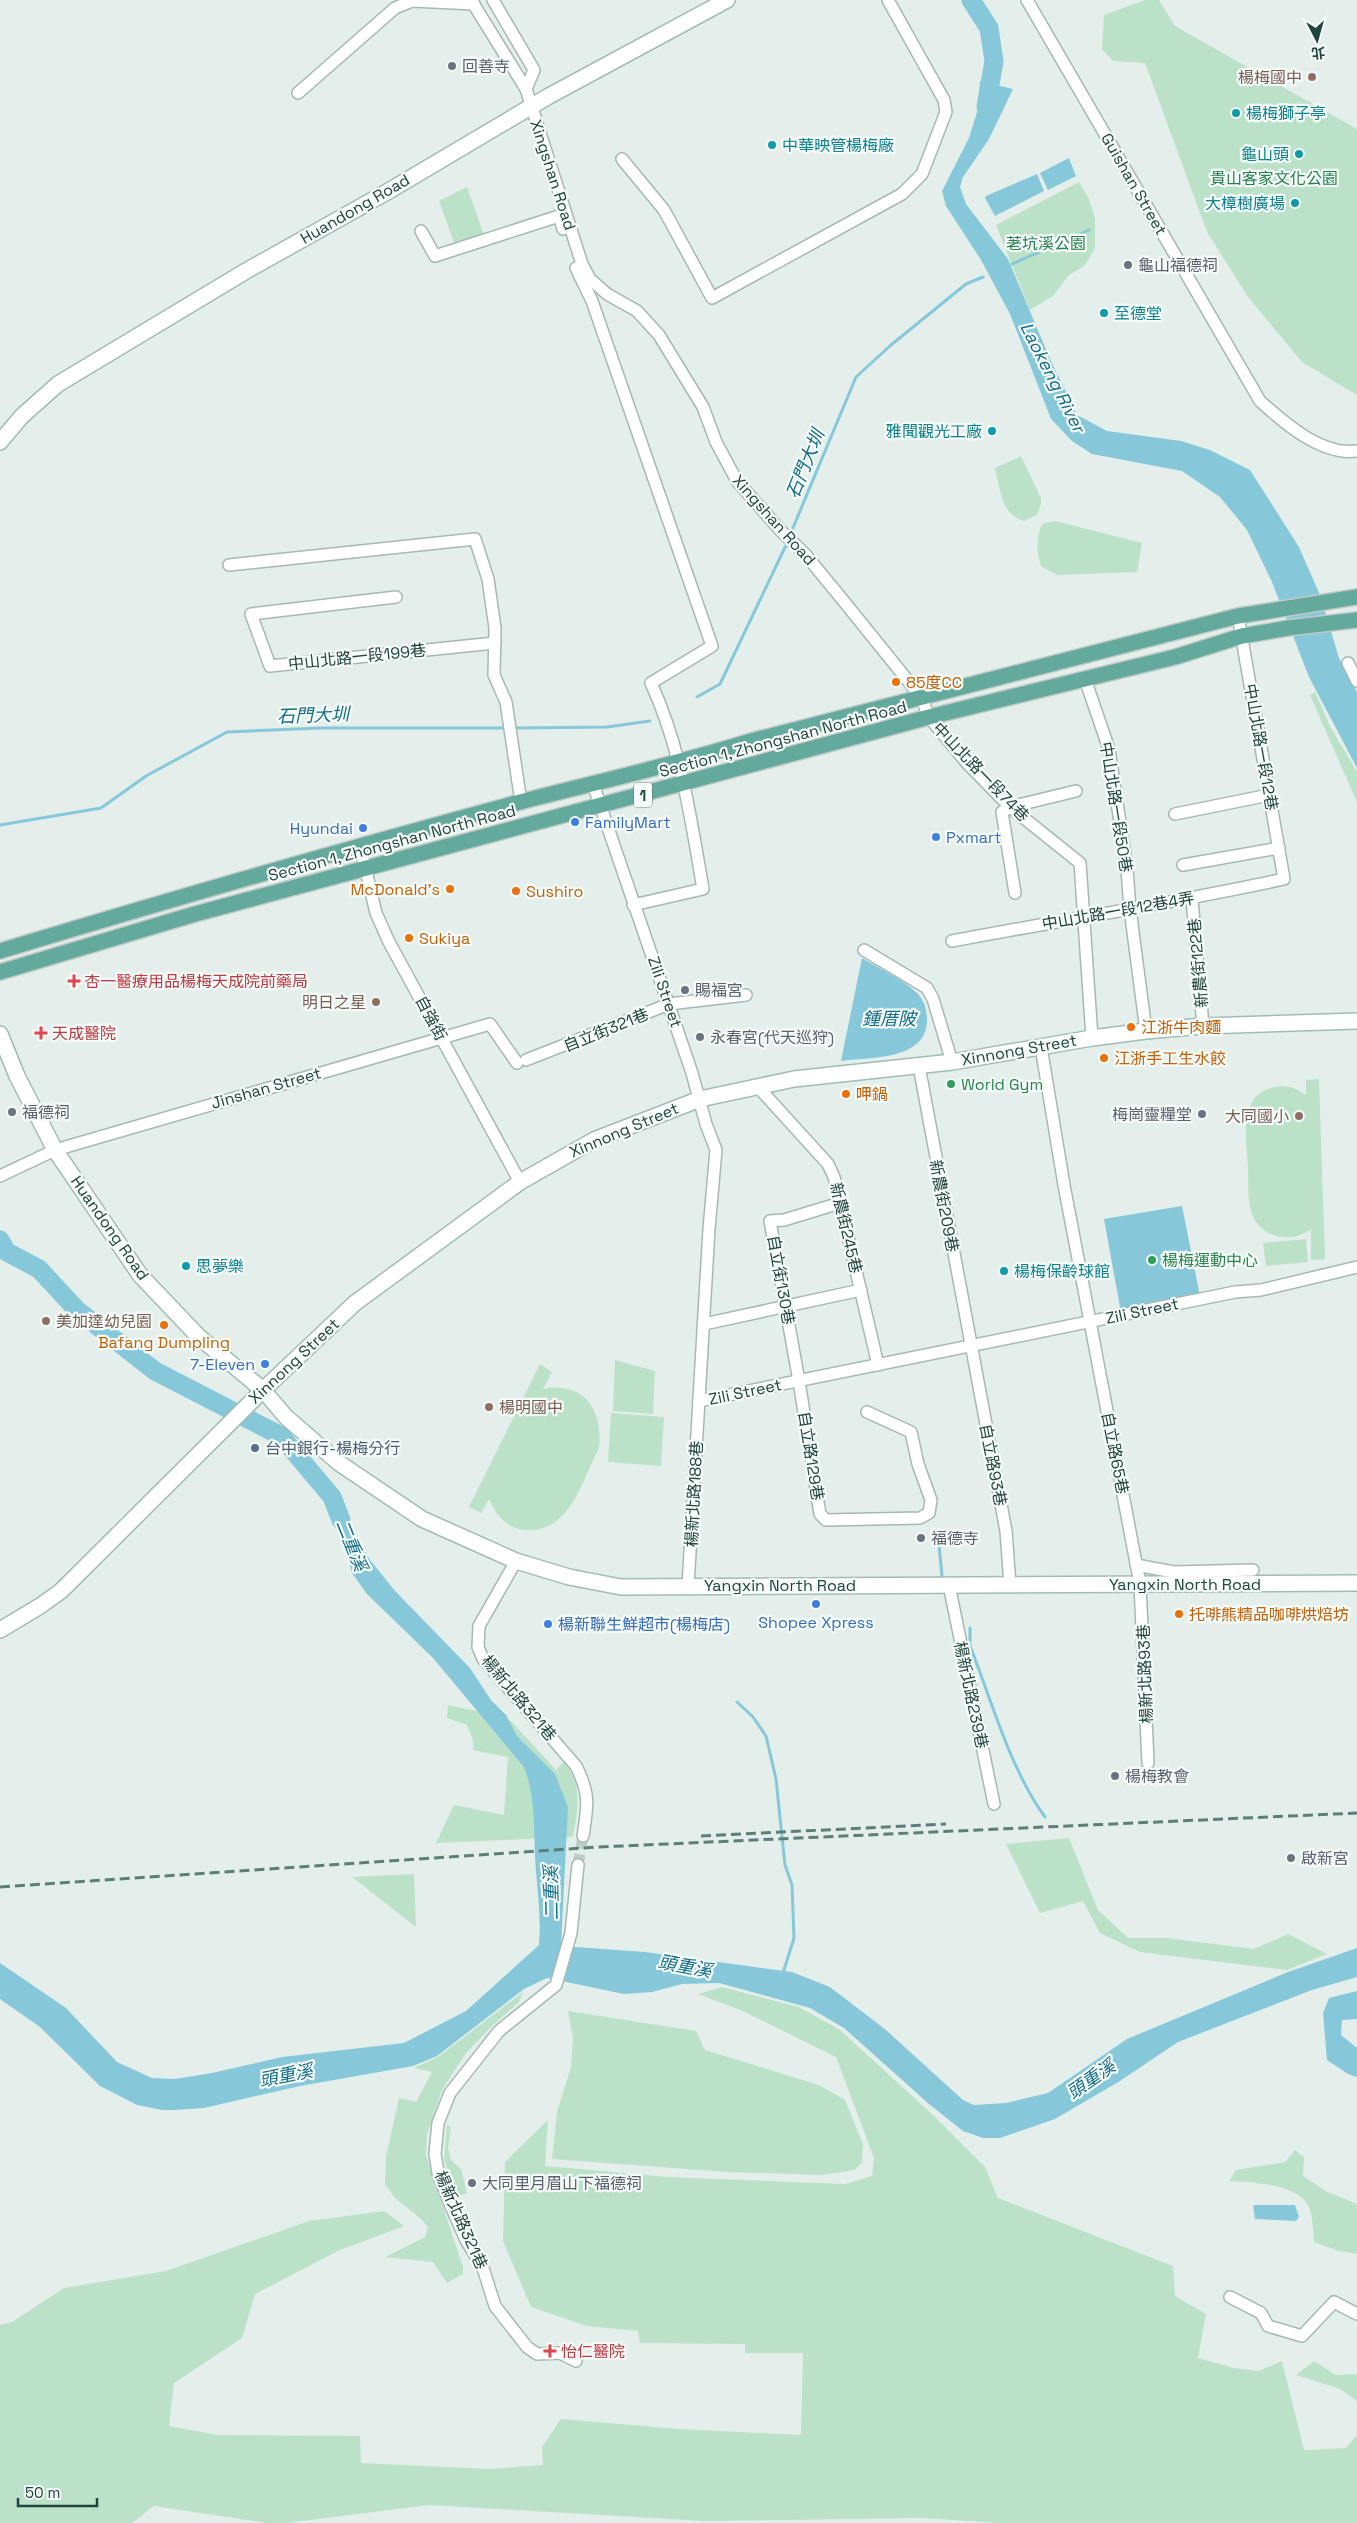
<svg xmlns="http://www.w3.org/2000/svg" width="1357" height="2523" viewBox="0 0 1357 2523" font-family="'Space Grotesk','Noto Sans TC',sans-serif">
<style>
.green{fill:#bbe2c8}
.water{fill:#86c8da}
.lines{fill:none;stroke-linecap:round;stroke-linejoin:round}
.stream{stroke:#86c8da;stroke-width:3}
.river{stroke:#86c8da;stroke-width:19}
.street-tunnel{stroke:#bdcdc8;stroke-width:11;stroke-dasharray:11 5.5;stroke-linecap:butt}
.street-casing{stroke:#a6b8b3;stroke-width:14}
.secondary-casing{stroke:#a1bcb4;stroke-width:18}
.primary-casing{stroke:#c1cac8;stroke-width:18}
.street{stroke:#fff;stroke-width:11}
.secondary{stroke:#fff;stroke-width:15}
.primary{stroke:#63aa9c;stroke-width:15}
.rail{stroke:#5b7f77;stroke-width:3;stroke-dasharray:10 5;stroke-linecap:butt}
.worship-dot{fill:#6b7280;stroke:#f5fbf8;stroke-width:2}
.education-dot{fill:#8d6e63;stroke:#f5fbf8;stroke-width:2}
.culture-dot{fill:#0f9aa8;stroke:#f5fbf8;stroke-width:2}
.food-dot{fill:#e8710a;stroke:#f5fbf8;stroke-width:2}
.shop-dot{fill:#3f7fe0;stroke:#f5fbf8;stroke-width:2}
.health-dot{fill:#e0444e;stroke:#f5fbf8;stroke-width:2}
.leisure-dot{fill:#2e9e5b;stroke:#f5fbf8;stroke-width:2}
.service-dot{fill:#5c6f8a;stroke:#f5fbf8;stroke-width:2}
.labels{text-anchor:middle;dominant-baseline:central;stroke-width:4.5;stroke-linejoin:round;paint-order:stroke}
.shield{fill:#f5fbf8;stroke:#617a74;stroke-width:1}
.shield-label{font-size:15px;font-weight:bold;fill:#21433c}
.worship-label{font-size:16px;fill:#5b616d;stroke:#f5fbf8;text-anchor:start}
.education-label{font-size:16px;fill:#785e54;stroke:#f5fbf8;text-anchor:end}
.culture-label{font-size:16px;fill:#0d838f;stroke:#f5fbf8;text-anchor:start}
.street-label{font-size:16px;fill:#21433c;stroke:#f5fbf8}
.park-label{font-size:16px;fill:#25804e;stroke:#f5fbf8}
.food-label{font-size:16px;fill:#c56008;stroke:#f5fbf8;text-anchor:start}
.shop-label{font-size:16px;fill:#366cbe;stroke:#f5fbf8;text-anchor:start}
.health-label{font-size:16px;fill:#be3a42;stroke:#f5fbf8;text-anchor:start}
.leisure-label{font-size:16px;fill:#27864d;stroke:#f5fbf8;text-anchor:start}
.service-label{font-size:16px;fill:#4e5e75;stroke:#f5fbf8;text-anchor:start}
.water-label{font-size:18px;font-style:italic;fill:#136d88;stroke:#f5fbf8}
</style>
<rect width="100%" height="100%" fill="#e4efeb"/>
<g class="green">
<path d="M1145,0H1159L1175,26L1357,129V395L1302,362L1248,297L1207,232L1145,63L1113,61L1102,49L1104,15Z"/>
<path d="M1079,182L1089,199L1095,219V248L1085,265L1068,276L1053,296L1030,310L996,225Z"/>
<path d="M467,187L485,238L456,248L439,201Z"/>
<path d="M1021,456L1041,498V504L1037,515L1024,521C1001,515 1000,488 995,468Z"/>
<path d="M1055,521L1142,543L1137,572L1057,575L1041,566C1036,550 1036,540 1042,524Z"/>
<path d="M1315,692L1330,726L1357,772V802L1310,695Z"/>
<path d="M1319,1079L1325,1259L1311,1260V1229C1296,1241 1270,1241 1257,1223C1246,1209 1249,1185 1248,1168C1247,1141 1237,1097 1271,1088C1286,1084 1294,1087 1306,1095V1080Z"/>
<path d="M1306,1239L1308,1262L1266,1266L1263,1243Z"/>
<path d="M615,1360L655,1371L653,1414L613,1411Z"/>
<path d="M540,1364L552,1372L543,1389C584,1381 603,1409 599,1448C582,1480 570,1534 525,1530C506,1528 496,1515 489,1499L481,1513L469,1507Z"/>
<path d="M611,1413L664,1417L661,1466L608,1462Z"/>
<path d="M448,1705L499,1716L511,1721L556,1770L564,1762C583,1785 578,1809 573,1837L436,1843L454,1805L504,1815L508,1757L473,1750V1740L467,1725L447,1718Z"/>
<path d="M1069,1838L1098,1910L1128,1938H1167L1254,1949L1288,1934L1327,1954L1287,1970L1140,1952L1100,1933L1083,1901L1040,1913L1006,1844Z"/>
<path d="M414,1874L416,1927L352,1877Z"/>
<path d="M722,1987L799,2007L840,2030L933,2115L985,2167L998,2198L1173,2266L1175,2296L1206,2314L1198,2358L1234,2368L1259,2371L1282,2361L1304,2450L1346,2448L1357,2435V2523H999L922,2518L704,2521L429,2505L287,2523H267L154,2506L132,2523H0V2325L12,2322L64,2288L166,2271L309,2221L384,2211L404,2226L338,2251L255,2294L242,2338L174,2383L169,2426L218,2435L360,2436L361,2463L489,2469L543,2465L542,2447L561,2419L679,2429L801,2435L803,2353H745V2344L640,2343L638,2331L587,2326L531,2307L503,2241L505,2162L548,2120L545,2166L668,2177L845,2184L872,2176L874,2158L836,2057L743,2011L698,1994Z"/>
<path d="M523,1992L519,2002L492,2026L466,2053L442,2090L427,2135L426,2155L463,2267V2274L447,2283L433,2262L385,2257L425,2237L428,2227L420,2218L395,2198L385,2184L386,2157L399,2098L416,2102L432,2072L414,2068L438,2057Z"/>
<path d="M568,2011L696,2031L705,2050L819,2085L845,2100L863,2144L862,2162L855,2170L822,2175L727,2172L552,2159L557,2112L571,2067L573,2038Z"/>
<path d="M447,2124L451,2128L448,2147L451,2160L461,2169L467,2193L456,2197L444,2160Z"/>
<path d="M1295,2150L1304,2157L1303,2176L1326,2191L1357,2204V2254L1339,2251L1314,2242C1313,2232 1313,2220 1310,2210C1303,2184 1252,2182 1229,2181L1236,2170L1285,2162Z"/>
<path d="M1314,2361L1336,2375L1357,2374V2401L1340,2389L1296,2375Z"/>
</g>
<g class="water">
<path d="M980,81L1013,89L989,139L963,177L960,187L966,204L1008,259L1050,359L1077,415L1107,431L1181,441L1210,450L1250,470L1299,547L1320,595L1339,658L1357,692V768L1309,677L1272,582L1247,530L1220,497L1182,471L1092,454L1072,441L1051,419L1010,314L981,260L946,206L942,191L969,138L978,109Z"/>
<path d="M1069,158L1076,176L1048,190L1040,173Z"/>
<path d="M1037,174L1044,191L995,216L985,198L986,196Z"/>
<path d="M862,958C878,968 904,980 917,993C925,1001 927,1011 927,1021C926,1061 869,1057 841,1061Z"/>
<path d="M1182,1206L1201,1301L1122,1318L1104,1219Z"/>
<path d="M332,1497L370,1560L396,1592L470,1668L491,1700L506,1715L517,1736L555,1774L568,1807L561,1946L645,1952L792,1972L830,1987L886,2030L963,2100L974,2105L1006,2103L1048,2093L1127,2039L1288,1972L1357,1948V1977L1312,1990L1178,2042L1120,2081L1055,2119L1000,2138H983L963,2131L929,2104L844,2028L810,2008L719,1983L682,1984L652,1992L624,1994L547,1978L524,1989L437,2056L413,2066L300,2086L204,2108L174,2110H162L137,2105L100,2086L40,2027L0,1999V1963L66,2008L117,2062L152,2078L175,2079L212,2073L282,2057L404,2043L466,2011L539,1945C541,1919 538,1896 536,1871C533,1836 537,1800 524,1767L433,1658L367,1594L352,1573Z"/>
<path d="M1357,1991V2019L1342,2020L1341,2035L1357,2048V2077L1348,2074L1327,2060L1323,2013L1329,1998Z"/>
<path d="M1253,2205H1295L1299,2217L1296,2221L1255,2219Z"/>
</g>
<g class="lines">
<g class="stream">
<path d="M1012,264L1089,230"/>
<path d="M790,535L856,377L891,345L966,284L983,277"/>
<path d="M697,697L720,684L788,541"/>
<path d="M513,728L607,727L650,721"/>
<path d="M0,825L101,808L146,776L227,732L321,728H507"/>
<path d="M939,1545L942,1576"/>
<path d="M970,1628V1646C992,1701 1010,1769 1045,1817"/>
<path d="M737,1702L753,1717L766,1736L776,1779L785,1865L792,1885L794,1938L783,1973"/>
</g>
<g class="river">
<path d="M971,0L989,28L994,61L986,107"/>
<path d="M0,1240L7,1252L39,1269L77,1310L155,1371L281,1436L332,1497L341,1520"/>
</g>
<path class="street-tunnel" d="M578,1865L583,1836"/>
<g class="street-casing">
<g id="street">
<path d="M471,0L526,89L582,264L590,279L607,294L637,311L659,335L703,407L716,442L737,481L782,532L805,554L846,604L921,697L929,717L966,762L1010,807L1080,863L1092,1038"/>
<path d="M493,0L534,70L526,89"/>
<path d="M1027,0L1260,401C1284,423 1322,456 1357,451"/>
<path d="M298,93L395,8L412,1L474,4"/>
<path d="M622,159L664,210L712,298L902,194L922,174L946,112L944,100L888,0"/>
<path d="M421,231L435,256L559,216L563,229"/>
<path d="M576,268L592,301L712,646L651,683C681,748 691,820 703,889L633,905"/>
<path d="M229,565L475,539L488,579L495,628L494,675L506,702L521,802"/>
<path d="M396,597L251,614L270,666L495,643"/>
<path d="M1348,663L1357,681"/>
<path d="M1085,679L1109,749L1127,869L1130,909L1146,1031"/>
<path d="M593,784L692,1073L706,1124L716,1150L709,1229L688,1586"/>
<path d="M1175,814L1269,795"/>
<path d="M360,846L376,913L389,942L520,1182"/>
<path d="M1183,865L1279,848"/>
<path d="M1015,893L1002,812L1010,807L1076,791"/>
<path d="M1192,899L1203,1026"/>
<path d="M952,941C1063,920 1174,903 1284,879L1238,616"/>
<path d="M864,950L927,988L933,999L952,1062"/>
<path d="M1041,1047L1064,1185L1140,1584L1148,1763"/>
<path d="M526,1060L669,1004L746,995"/>
<path d="M919,1066L1006,1531L1010,1585"/>
<path d="M758,1087L828,1164L834,1177L878,1365"/>
<path d="M0,1176L55,1150L490,1024L517,1063"/>
<path d="M840,1203L784,1220L770,1221L799,1381L820,1514L826,1520L920,1518L929,1513L931,1500L918,1464L911,1432L867,1412"/>
<path d="M704,1324L861,1290"/>
<path d="M699,1401L1235,1292L1261,1290L1357,1267"/>
<path d="M516,1561L479,1626L478,1647L483,1659L576,1766C590,1794 588,1805 583,1836"/>
<path d="M1136,1565L1174,1572L1253,1570"/>
<path d="M949,1585L994,1804"/>
<path d="M1230,2297L1261,2313L1268,2326L1302,2336L1334,2302L1357,2314"/>
<path d="M576,2361L560,2353L537,2354L527,2347L495,2306L483,2268L466,2240L450,2204L438,2173L435,2154L438,2123L450,2093L499,2031L556,1985L571,1933L578,1865"/>
</g>
</g>
<g class="secondary-casing">
<g id="secondary">
<path d="M0,442L22,416L58,384L246,271L387,192L549,96L727,0"/>
<path d="M0,1034L17,1076L55,1150L140,1275L199,1337L263,1390L286,1417L339,1463L422,1519L516,1561L569,1577L621,1587L1357,1583"/>
<path d="M0,1630L40,1606L61,1591L263,1390L355,1303L520,1182L594,1140L700,1099L794,1079L952,1062L1092,1038L1146,1031L1203,1026L1357,1021"/>
</g>
</g>
<g class="primary-casing">
<g id="primary">
<path d="M0,951C172,899 346,849 520,802C597,782 674,765 751,741L1238,616L1357,597"/>
<path d="M0,972L195,914L929,717L1175,657L1242,636L1288,628L1357,620"/>
</g>
</g>
<use href="#street" class="street"/>
<use href="#secondary" class="secondary"/>
<use href="#primary" class="primary"/>
<g class="rail">
<path d="M701,1836L946,1824"/>
<path d="M0,1887L599,1847L1357,1813"/>
</g>
</g>
<g class="worship-dot">
<circle cx="452" cy="66" r="5"/>
<circle cx="1128" cy="265" r="5"/>
<circle cx="685" cy="990" r="5"/>
<circle cx="700" cy="1037" r="5"/>
<circle cx="12" cy="1112" r="5"/>
<circle cx="1202" cy="1114" r="5"/>
<circle cx="921" cy="1538" r="5"/>
<circle cx="1115" cy="1776" r="5"/>
<circle cx="1291" cy="1858" r="5"/>
<circle cx="472" cy="2183" r="5"/>
</g>
<g class="education-dot">
<circle cx="1312" cy="77" r="5"/>
<circle cx="376" cy="1002" r="5"/>
<circle cx="1299" cy="1116" r="5"/>
<circle cx="46" cy="1321" r="5"/>
<circle cx="489" cy="1407" r="5"/>
</g>
<g class="culture-dot">
<circle cx="1236" cy="113" r="5"/>
<circle cx="772" cy="145" r="5"/>
<circle cx="1299" cy="154" r="5"/>
<circle cx="1295" cy="203" r="5"/>
<circle cx="1104" cy="313" r="5"/>
<circle cx="992" cy="431" r="5"/>
<circle cx="186" cy="1266" r="5"/>
<circle cx="1004" cy="1271" r="5"/>
</g>
<g class="food-dot">
<circle cx="896" cy="682" r="5"/>
<circle cx="450" cy="889" r="5"/>
<circle cx="516" cy="891" r="5"/>
<circle cx="409" cy="938" r="5"/>
<circle cx="1131" cy="1027" r="5"/>
<circle cx="1104" cy="1058" r="5"/>
<circle cx="846" cy="1094" r="5"/>
<circle cx="164" cy="1325" r="5"/>
<circle cx="1179" cy="1614" r="5"/>
</g>
<g class="shop-dot">
<circle cx="575" cy="822" r="5"/>
<circle cx="363" cy="828" r="5"/>
<circle cx="936" cy="837" r="5"/>
<circle cx="265" cy="1364" r="5"/>
<circle cx="816" cy="1604" r="5"/>
<circle cx="548" cy="1624" r="5"/>
</g>
<g class="health-dot">
<path d="M71.5 973.5h5v5h5v5h-5v5h-5v-5h-5v-5h5z"/>
<path d="M38.5 1025.5h5v5h5v5h-5v5h-5v-5h-5v-5h5z"/>
<path d="M547.5 2343.5h5v5h5v5h-5v5h-5v-5h-5v-5h5z"/>
</g>
<g class="leisure-dot">
<circle cx="951" cy="1084" r="5"/>
<circle cx="1152" cy="1260" r="5"/>
</g>
<circle class="service-dot" cx="255" cy="1448" r="5"/>
<g class="labels">
<rect class="shield" x="634" y="782.5" width="18" height="25" rx="4"/>
<g class="shield-label">
<text x="643" y="795">1</text>
</g>
<g class="worship-label">
<text x="462" y="66">回善寺</text>
<text x="1138" y="265">龜山福德祠</text>
<text x="695" y="990">賜福宮</text>
<text x="710" y="1037">永春宮(代天巡狩)</text>
<text x="22" y="1112">福德祠</text>
<text x="1192" y="1114" text-anchor="end">梅崗靈糧堂</text>
<text x="931" y="1538">福德寺</text>
<text x="1125" y="1776">楊梅教會</text>
<text x="1301" y="1858">啟新宮</text>
<text x="482" y="2183">大同里月眉山下福德祠</text>
</g>
<g class="education-label">
<text x="1302" y="77">楊梅國中</text>
<text x="366" y="1002">明日之星</text>
<text x="1289" y="1116">大同國小</text>
<text x="56" y="1321" text-anchor="start">美加達幼兒園</text>
<text x="499" y="1407" text-anchor="start">楊明國中</text>
</g>
<g class="culture-label">
<text x="1246" y="113">楊梅獅子亭</text>
<text x="782" y="145">中華映管楊梅廠</text>
<text x="1289" y="154" text-anchor="end">龜山頭</text>
<text x="1285" y="203" text-anchor="end">大樟樹廣場</text>
<text x="1114" y="313">至德堂</text>
<text x="982" y="431" text-anchor="end">雅聞觀光工廠</text>
<text x="196" y="1266">思夢樂</text>
<text x="1014" y="1271">楊梅保齡球館</text>
</g>
<g class="street-label">
<text transform="translate(553 175) rotate(72)">Xingshan Road</text>
<text transform="translate(1134 184) rotate(60)">Guishan Street</text>
<text transform="translate(355 209) rotate(-30)">Huandong Road</text>
<text transform="translate(774 520) rotate(48)">Xingshan Road</text>
<text transform="translate(357 657) rotate(-6)">中山北路一段199巷</text>
<text transform="translate(783 739) rotate(-15)">Section 1, Zhongshan North Road</text>
<text transform="translate(1261 747) rotate(80)">中山北路一段12巷</text>
<text transform="translate(981 772) rotate(46)">中山北路一段74巷</text>
<text transform="translate(1116 807) rotate(81)">中山北路一段50巷</text>
<text transform="translate(392 843) rotate(-15)">Section 1, Zhongshan North Road</text>
<text transform="translate(1118 911) rotate(-10)">中山北路一段12巷4弄</text>
<text transform="translate(1198 963) rotate(-95)">新農街122巷</text>
<text transform="translate(665 992) rotate(71)">Zili Street</text>
<text transform="translate(431 1018) rotate(62)">自強街</text>
<text transform="translate(606 1030) rotate(-22)">自立街321巷</text>
<text transform="translate(1019 1050) rotate(-10)">Xinnong Street</text>
<text transform="translate(266 1088) rotate(-16)">Jinshan Street</text>
<text transform="translate(624 1130) rotate(-23)">Xinnong Street</text>
<text transform="translate(944 1206) rotate(79)">新農街209巷</text>
<text transform="translate(110 1228) rotate(55)">Huandong Road</text>
<text transform="translate(846 1228) rotate(77)">新農街245巷</text>
<text transform="translate(781 1280) rotate(80)">自立街130巷</text>
<text transform="translate(1142 1311) rotate(-12)">Zili Street</text>
<text transform="translate(294 1361) rotate(-43)">Xinnong Street</text>
<text transform="translate(745 1392) rotate(-12)">Zili Street</text>
<text transform="translate(1115 1453) rotate(79)">自立路65巷</text>
<text transform="translate(811 1456) rotate(81)">自立路129巷</text>
<text transform="translate(993 1465) rotate(79)">自立路93巷</text>
<text transform="translate(694 1494) rotate(-87)">楊新北路188巷</text>
<text x="1185" y="1584">Yangxin North Road</text>
<text x="780" y="1585">Yangxin North Road</text>
<text transform="translate(1145 1674) rotate(-92)">楊新北路93巷</text>
<text transform="translate(971 1695) rotate(78)">楊新北路239巷</text>
<text transform="translate(519 1698) rotate(50)">楊新北路321巷</text>
<text transform="translate(461 2220) rotate(66)">楊新北路321巷</text>
</g>
<g class="park-label">
<text x="1274" y="178">貴山客家文化公園</text>
<text x="1046" y="243">荖坑溪公園</text>
</g>
<g class="food-label">
<text x="906" y="682">85度CC</text>
<text x="440" y="889" text-anchor="end">McDonald's</text>
<text x="526" y="891">Sushiro</text>
<text x="419" y="938">Sukiya</text>
<text x="1141" y="1027">江浙牛肉麵</text>
<text x="1114" y="1058">江浙手工生水餃</text>
<text x="856" y="1094">呷鍋</text>
<text x="164" y="1342" text-anchor="middle">Bafang Dumpling</text>
<text x="1189" y="1614">托啡熊精品咖啡烘焙坊</text>
</g>
<g class="shop-label">
<text x="585" y="822">FamilyMart</text>
<text x="353" y="828" text-anchor="end">Hyundai</text>
<text x="946" y="837">Pxmart</text>
<text x="255" y="1364" text-anchor="end">7-Eleven</text>
<text x="816" y="1622" text-anchor="middle">Shopee Xpress</text>
<text x="558" y="1624">楊新聯生鮮超市(楊梅店)</text>
</g>
<g class="health-label">
<text x="84" y="981">杏一醫療用品楊梅天成院前藥局</text>
<text x="52" y="1033">天成醫院</text>
<text x="561" y="2351">怡仁醫院</text>
</g>
<g class="leisure-label">
<text x="961" y="1084">World Gym</text>
<text x="1162" y="1260">楊梅運動中心</text>
</g>
<g class="service-label">
<text x="265" y="1448">台中銀行-楊梅分行</text>
</g>
<g class="water-label">
<text transform="translate(1053 377) rotate(63)">Laokeng River</text>
<text transform="translate(805 464) rotate(-68)">石門大圳</text>
<text transform="translate(313 715) rotate(-2)">石門大圳</text>
<text x="889" y="1018">鍾厝陂</text>
<text transform="translate(352 1545) rotate(68)">二重溪</text>
<text transform="translate(551 1893) rotate(-91)">二重溪</text>
<text transform="translate(685 1966) rotate(11)">頭重溪</text>
<text transform="translate(286 2075) rotate(-11)">頭重溪</text>
<text transform="translate(1091 2079) rotate(-35)">頭重溪</text>
</g>
</g>
<g transform="translate(1317 40) rotate(174)" stroke="#f5fbf8" stroke-width="4" paint-order="stroke">
<path d="M0-4L9 19L0 12L-9 19Z" fill="#21433c"/>
<text y="-8" font-size="14" font-weight="bold" text-anchor="middle" fill="#21433c">北</text>
</g>
<path d="M18 2498v8h79v-8" fill="none" stroke="#21433c" stroke-width="2.5"/>
<text x="25" y="2498" font-size="15" fill="#21433c" stroke="#f5fbf8" stroke-width="4" paint-order="stroke">50 m</text>
</svg>
